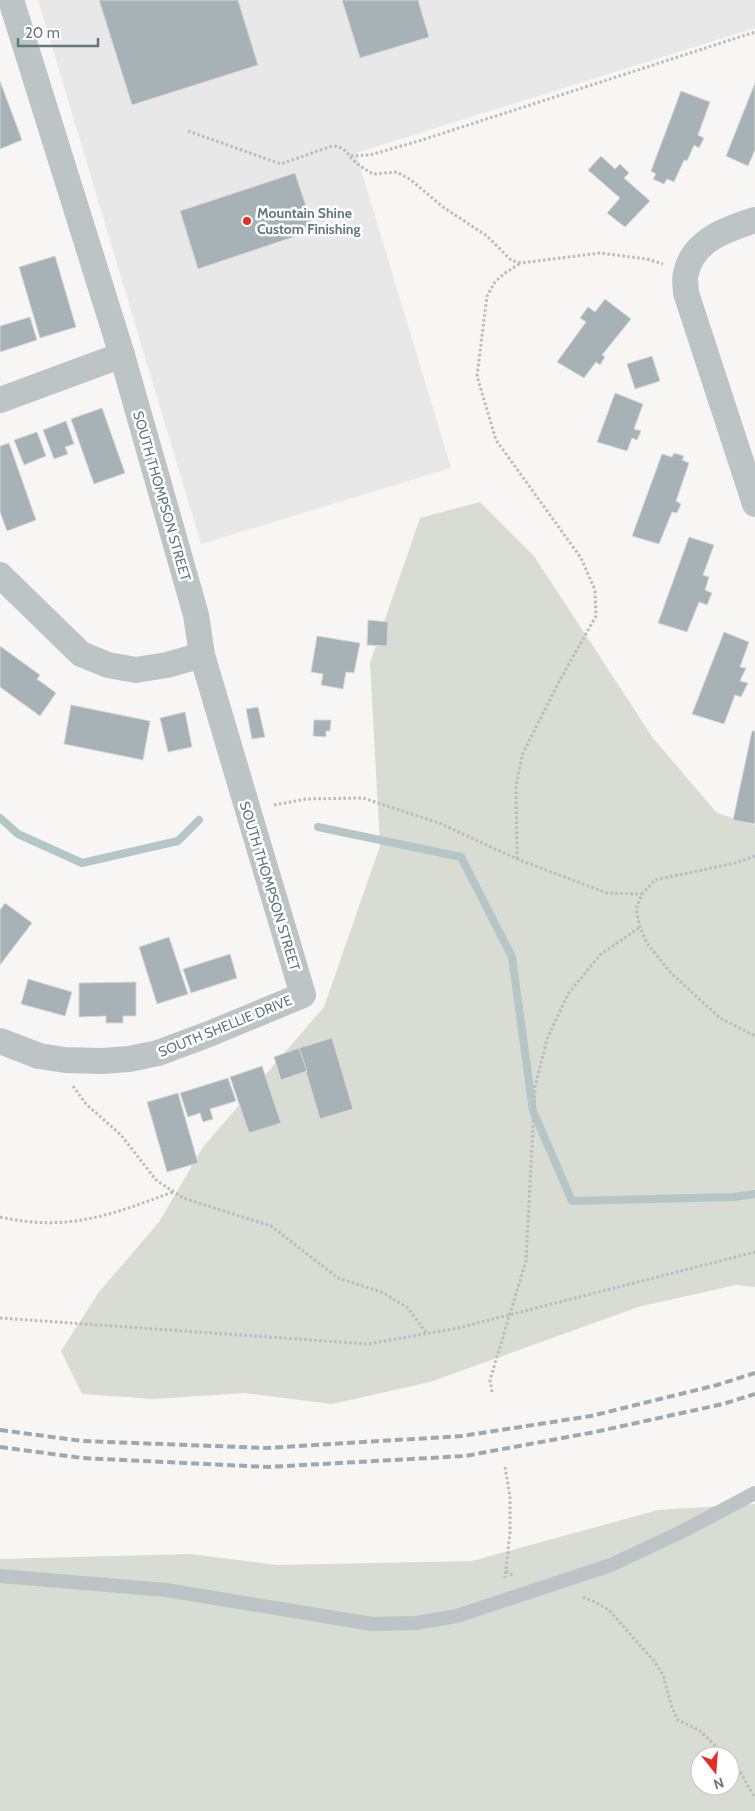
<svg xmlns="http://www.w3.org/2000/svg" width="755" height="1811" viewBox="0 0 755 1811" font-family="Cabin,sans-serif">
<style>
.built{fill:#e7e8e7}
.green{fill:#d8dcd3;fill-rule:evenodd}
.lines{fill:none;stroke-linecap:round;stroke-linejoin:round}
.stream{stroke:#b5c6c7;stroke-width:8}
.building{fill:#a6b2b5;stroke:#d8d8d6}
.path{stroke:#b8bcbe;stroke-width:3;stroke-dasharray:2.5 2.5;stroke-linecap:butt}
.lane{stroke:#bdc4c6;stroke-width:14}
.street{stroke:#bdc4c6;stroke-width:26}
.rail{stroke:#9fa8ac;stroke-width:4;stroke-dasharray:8 4;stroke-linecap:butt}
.poi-dot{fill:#e32e28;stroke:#fff;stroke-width:2}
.labels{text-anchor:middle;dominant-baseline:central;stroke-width:5;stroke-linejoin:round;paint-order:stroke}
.poi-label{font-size:14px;font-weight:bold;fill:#62787f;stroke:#fff;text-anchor:start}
.street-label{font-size:14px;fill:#62787f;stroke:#fff}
</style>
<rect width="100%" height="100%" fill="#f7f6f4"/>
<path class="built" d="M38,0H755V28L356,153L451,468L201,544Z"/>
<g class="green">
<path d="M480,502L534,556L653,738L717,813L755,825V1287L736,1285L638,1307L430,1382L332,1404L245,1393L153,1399L82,1394L61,1351L99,1292L159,1222L203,1147L324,1007L380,846L370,663L420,518Z"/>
<path d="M755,1504V1811H0V1559L190,1554L277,1565L472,1561L658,1510ZM700,1756H730V1786H700Z"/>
</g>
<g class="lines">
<g class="stream">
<path d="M0,818L18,834L82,863L178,841L199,820"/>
<path d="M318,827L461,857L512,957L533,1111L572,1201L734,1197L755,1194"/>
</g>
</g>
<g class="building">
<path d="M99,0H238L258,65L132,105Z"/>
<path d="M342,0H418L429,37L360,58Z"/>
<path d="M0,81L22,140L0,149Z"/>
<path d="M755,83V150L748,166L726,156Z"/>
<path d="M681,91L710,102L698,135L704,138L699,148L694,145L687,161L684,160L674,182L667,179L664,184L653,179L656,174L651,171Z"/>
<path d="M601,156L615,169L620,164L629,173L624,178L650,201L625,227L607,213L620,198L588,170Z"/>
<path d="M295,173L314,230L198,269L180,211Z"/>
<path d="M55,256L76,327L40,338L19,267Z"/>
<path d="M605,299L631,319L602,355L605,357L600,365L596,362L584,378L557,362L586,322L580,318L588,307L595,312Z"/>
<path d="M30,317L37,340L0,352V326Z"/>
<path d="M652,356L660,381L635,389L627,364Z"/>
<path d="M615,393L643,404L634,429L641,431L637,440L632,438L627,451L597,442Z"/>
<path d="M102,408L125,473L94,484L71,419Z"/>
<path d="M66,421L74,444L65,447L68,454L54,459L43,430Z"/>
<path d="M37,432L46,456L24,465L14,440Z"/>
<path d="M9,443L36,520L7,531L0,512V446Z"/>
<path d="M674,453L684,456L682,460L689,463L676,501L681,504L677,513L672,512L659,544L632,536L662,454L672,457Z"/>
<path d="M689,537L714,545L703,575L709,577L705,590L712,593L707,605L699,602L687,632L658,623Z"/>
<path d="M368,620L388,622L387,646L367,645Z"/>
<path d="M724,632L749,642L740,667L746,668L740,681L748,683L741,697L735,695L724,724L692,714Z"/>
<path d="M317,636L360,643L354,673L346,672L343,689L321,685L323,674L311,672Z"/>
<path d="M0,646L40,675L37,679L56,693L40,716L0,687Z"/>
<path d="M71,705L150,721L143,760L64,744Z"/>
<path d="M258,707L265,737L252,739L246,709Z"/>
<path d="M185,712L192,747L168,752L160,718Z"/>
<path d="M314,720H331L330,731H326V737L313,736Z"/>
<path d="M752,731H755V824L733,820Z"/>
<path d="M5,903L32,923L0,965V910Z"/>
<path d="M169,937L188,994L157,1004L139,947Z"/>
<path d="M230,954L237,978L191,993L183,969Z"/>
<path d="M28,979L72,992L65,1016L21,1004Z"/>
<path d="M136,982V1016H123V1023H106V1016L79,1017V983Z"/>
<path d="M332,1038L353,1109L320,1119L299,1048Z"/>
<path d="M299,1048L307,1071L281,1080L274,1057Z"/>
<path d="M262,1066L281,1123L249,1133L230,1077Z"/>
<path d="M228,1078L236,1101L210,1109L213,1119L203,1122L200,1113L188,1117L180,1093Z"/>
<path d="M178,1093L198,1163L167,1172L147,1102Z"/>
</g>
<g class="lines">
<g class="path">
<path d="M188,131L281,164L332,146C341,146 345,150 350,156L370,155L422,140L755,32"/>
<path d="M350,157L360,166L373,174L397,172L411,180L443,207L487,236L511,260L521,263L600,253L647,259L663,264"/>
<path d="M274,805L306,799L363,798L439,823L517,859L607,893L642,894"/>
<path d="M755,856L735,863L655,880L642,894L636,909L640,927L647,943L670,972L720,1018L755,1036"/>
<path d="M517,859L516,787L522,755L561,678L596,616L595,590L581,558L496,440L477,376L487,296L495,282L505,273L521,263"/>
<path d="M73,1086L86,1104L121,1135L156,1180L183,1198L271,1226L338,1278L384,1293L408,1308L427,1334"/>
<path d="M0,1217C69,1232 110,1215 173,1192"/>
<path d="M0,1318L368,1344L458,1328L755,1252"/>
<path d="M492,1392L490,1380L526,1261L535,1087L547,1039L568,994L600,955L640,927"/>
<path d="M505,1467L510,1496V1533L505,1578"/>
<path d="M506,1571L514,1576"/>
<path d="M583,1597L595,1602L609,1610L654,1661L663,1675L672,1708L678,1720L699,1730L726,1756"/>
<path d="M730,1761L741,1773L755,1798"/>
</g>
<path class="lane" d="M0,1576L166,1590L372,1624L416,1623L457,1616L611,1565L683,1531L755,1493"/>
<g class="street">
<path d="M755,220C727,229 693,240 686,273C684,279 686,287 686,293L755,504"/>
<path d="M0,400L122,355"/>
<path d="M0,575L81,654L108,665L136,670L167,665L202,655"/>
<path d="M0,1041L39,1056L65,1060L102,1061L129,1059L158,1053L209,1034L303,995L202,655L196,615L122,355L11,0"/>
</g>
<g class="rail">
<path d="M0,1430L82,1441L266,1448L462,1436L591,1416L717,1385L755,1373"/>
<path d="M0,1447L82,1458L268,1467L465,1456L595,1432L723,1404L755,1394"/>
</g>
</g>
<circle class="poi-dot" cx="247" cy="221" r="5"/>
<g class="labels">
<g class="poi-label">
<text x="257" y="213">Mountain Shine<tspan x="257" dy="16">Custom Finishing</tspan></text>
</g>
<g class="street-label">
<text transform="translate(162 496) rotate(74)">SOUTH THOMPSON STREET</text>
<text transform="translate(270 886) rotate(73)">SOUTH THOMPSON STREET</text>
<text transform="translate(225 1026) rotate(-22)">SOUTH SHELLIE DRIVE</text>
</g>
</g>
<g transform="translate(715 1771) rotate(163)"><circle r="24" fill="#ffffff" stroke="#c0c9cc"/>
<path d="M0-4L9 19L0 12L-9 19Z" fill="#e32e28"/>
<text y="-8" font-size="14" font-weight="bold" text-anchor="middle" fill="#62787f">N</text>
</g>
<path d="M18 38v8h80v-8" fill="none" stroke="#62787f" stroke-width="2.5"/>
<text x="25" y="38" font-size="15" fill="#62787f" stroke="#ffffff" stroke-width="4" paint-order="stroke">20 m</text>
</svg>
